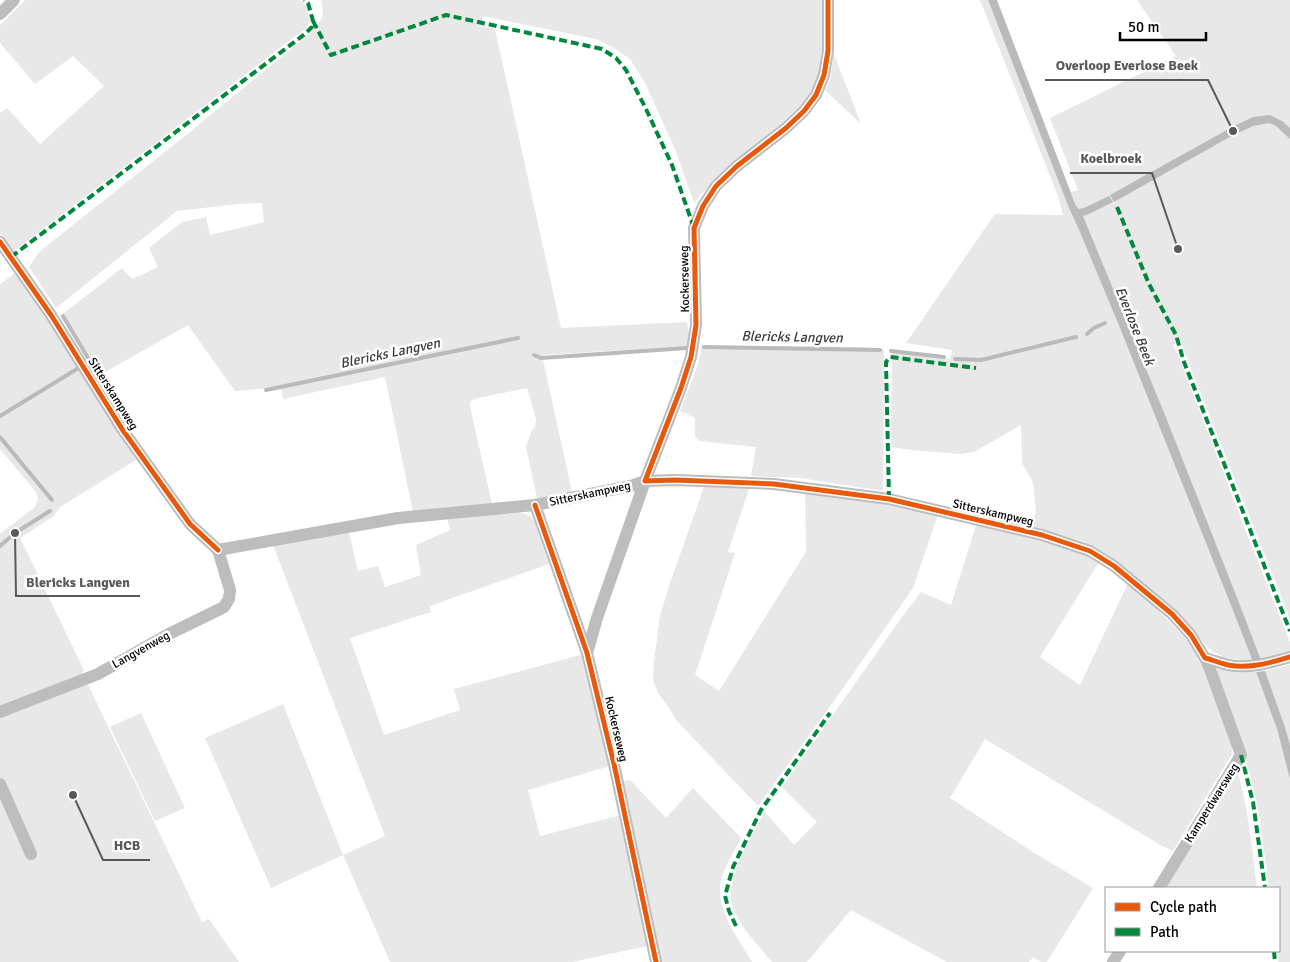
<svg xmlns="http://www.w3.org/2000/svg" width="1290" height="962" viewBox="0 0 1290 962" font-family="Signika,sans-serif">
<style>
.green{fill:#e8e8e8}
.water{fill:#bababa}
.lines{fill:none;stroke-linecap:round;stroke-linejoin:round}
.stream{stroke:#bababa;stroke-width:4}
.street{stroke:#bdbdbd;stroke-width:12}
.quiet{stroke:#00873e;stroke-width:4;stroke-dasharray:8 4;stroke-linecap:butt}
.cycleway-casing{stroke:#fff;stroke-width:8}
.cycleway{stroke:#e8590c;stroke-width:5}
.labels{text-anchor:middle;dominant-baseline:central;stroke-width:5;stroke-linejoin:round;paint-order:stroke}
.street-label{font-size:12px;fill:#000;stroke:#fff}
.water-label{font-size:14px;font-style:italic;fill:#3d3d3d;stroke:#fff}
.leader{fill:none;stroke:#595959;stroke-width:2}
.callout-dot{fill:#595959;stroke:#fff;stroke-width:2}
.callout-label{font-size:14px;text-anchor:middle;font-weight:bold;fill:#595959;stroke:#fff;stroke-width:5;stroke-linejoin:round;paint-order:stroke}
</style>
<rect width="100%" height="100%" fill="#fff"/>
<g class="green">
<path d="M25,0H299L306,5L310,21L306,28L13,252L0,233V113L7,108L40,144L104,86L73,56L35,84L0,43V25Z"/>
<path d="M321,0H824L823,62L814,90L802,107L731,165L701,194L694,203L675,149L645,83L630,59L614,48L596,39L482,16L483,26L495,29L561,328L687,322L691,346L542,355L572,492L537,498L526,447L531,432L535,427L536,419L527,388L474,399L470,402L471,411L492,504L413,512L385,377L283,399L281,387L235,391L188,325L98,376L60,316L122,268L132,279L158,267L149,248L182,222L206,217L210,235L264,222L262,203L238,204L177,211L56,308L29,267L39,252L186,135L308,35C320,22 326,19 321,0Z"/>
<path d="M980,0H988L1070,210L1075,202L1071,192L1078,190L1050,118L1176,56L1137,0H1290V619L1180,340L1173,345L1178,354L1245,529L1290,642V651L1261,660L1238,600L1106,273L1097,272L1157,418L1253,662L1225,658L1212,651L1165,601L1105,554L1082,541L1032,527L1036,511L1033,482L1022,463L1021,425L974,452L960,454L911,450L891,447L892,351L950,359L952,350L906,343L995,214L1063,215L1058,196Z"/>
<path d="M834,54L861,124L825,90L830,80Z"/>
<path d="M18,271L136,460L60,507L54,516L20,538L84,670L82,672L202,922L209,919L239,962H0V534L35,507L38,499L36,492L0,449V284Z"/>
<path d="M702,346L863,347L884,350L883,491L800,478L751,476L756,447L699,441L695,436V418L680,411L698,365Z"/>
<path d="M750,486L728,552L735,553L695,675L719,691L806,552L805,490L939,511L913,588L841,691L758,806L676,720L668,706L658,693L653,680L654,661L660,616L670,583L704,487Z"/>
<path d="M513,511L528,515L534,520L549,564L430,606L431,612L350,638L384,735L460,710L454,689L584,654L610,766L528,790L540,836L621,815L648,946L572,962H390L343,855L271,888L205,738L283,704L343,855L385,836L273,545L349,532L358,571L378,566L385,587L421,575L416,545L450,530L447,518Z"/>
<path d="M977,522L1081,553L1099,562L1040,657L1080,685L1128,583L1156,608L1192,645L1209,682L1232,747V754L1173,851L1162,846L985,739L950,798L1036,854L1093,888L1047,962H1041L1033,957L1029,962H947L851,910L807,962H772C759,946 744,931 735,913C720,884 751,837 765,812L794,845L817,822L782,787L902,617L921,592L951,605Z"/>
<path d="M1290,665V745L1285,727L1265,671Z"/>
<path d="M1216,666L1238,671L1256,672L1277,729L1290,779V962H1278L1277,951H1279V888H1269L1259,813L1250,774L1218,676Z"/>
<path d="M141,713L185,808L155,821L110,727Z"/>
<path d="M1236,766C1248,806 1252,847 1257,888H1161Z"/>
<path d="M630,780L666,818L693,788L741,838C735,850 728,861 723,873C711,905 737,936 752,962H661L624,781Z"/>
</g>
<g class="water">
<path d="M988,0H997L1076,206L1079,209L1084,208L1109,196L1113,202L1089,214L1083,216L1165,415L1238,600L1261,660L1253,662L1230,603L1120,328L1080,232L1069,208Z"/>
<path d="M1270,115L1282,121L1290,128V139L1276,126L1269,123L1253,126L1228,138L1114,202L1110,195L1234,126L1253,117Z"/>
<path d="M1265,671L1285,727L1290,745V779L1277,729L1256,672Z"/>
</g>
<g class="lines">
<g class="stream">
<path d="M63,316L88,358"/>
<path d="M1087,334L1094,328L1105,323"/>
<path d="M704,347L880,350"/>
<path d="M891,351L944,357"/>
<path d="M534,355L541,358L687,348"/>
<path d="M955,359L981,360L1076,337"/>
<path d="M266,390L518,338"/>
<path d="M0,416L77,369"/>
<path d="M0,437L52,500"/>
<path d="M0,546L15,533L50,511"/>
</g>
<g class="street">
<path d="M0,14L14,0"/>
<path d="M0,242L51,315L122,429L190,524L218,550"/>
<path d="M535,505L587,653L614,764L656,962"/>
<path d="M218,550L398,518L535,505L631,486L645,481L675,480L774,484L889,499L1042,535L1090,551L1114,566L1172,614L1191,635L1205,658L1211,672L1241,755L1159,888"/>
<path d="M587,653L597,618L645,481L681,388L691,357L696,325L694,228L703,206L716,186L737,166L786,128L804,111L816,95L824,75L828,51V0"/>
<path d="M1205,658C1213,660 1220,663 1228,665C1249,669 1270,663 1290,657"/>
<path d="M0,712L98,674L167,635L224,607L229,599L230,590L218,550"/>
<path d="M0,784L31,854"/>
<path d="M1113,962L1120,951"/>
</g>
<g class="quiet">
<path d="M313,21L331,55L446,15L602,49L616,58L626,70L646,109L672,165L694,228"/>
<path d="M1117,207L1149,284L1176,335L1184,362L1290,631"/>
<path d="M11,257L305,34L312,27L313,21L308,3L304,0"/>
<path d="M889,499L886,362L890,357L976,368"/>
<path d="M1241,755L1253,802L1265,888"/>
<path d="M736,926L729,911L725,896L733,867L761,810L830,713"/>
<path d="M1274,951L1275,962"/>
</g>
<g class="cycleway-casing">
<g id="cycleway">
<path d="M828,0V51L824,75L816,95L804,111L786,128L737,166L716,186L703,206L694,228L696,325L691,357L681,388L645,481L675,480L774,484L889,499L1042,535L1090,551L1114,566L1172,614L1191,635L1205,658C1213,660 1220,663 1228,665C1249,669 1270,663 1290,657"/>
<path d="M0,242L51,315L122,429L190,524L218,550"/>
<path d="M535,505L587,653L614,764L656,962"/>
</g>
</g>
<use href="#cycleway" class="cycleway"/>
</g>
<g class="labels">
<g class="street-label">
<text transform="translate(685 279) rotate(-91)">Kockerseweg</text>
<text transform="translate(113 394) rotate(58)">Sitterskampweg</text>
<text transform="translate(590 494) rotate(-12)">Sitterskampweg</text>
<text transform="translate(993 513) rotate(13)">Sitterskampweg</text>
<text transform="translate(141 650) rotate(-29)">Langvenweg</text>
<text transform="translate(616 729) rotate(77)">Kockerseweg</text>
<text transform="translate(1212 803) rotate(-58)">Kamperdwarsweg</text>
</g>
<g class="water-label">
<text transform="translate(1135 326) rotate(68)">Everlose Beek</text>
<text transform="translate(792 337) rotate(1)">Blericks Langven</text>
<text transform="translate(390 353) rotate(-12)">Blericks Langven</text>
</g>
</g>
<path class="leader" d="M1233 131L1208 80H1045M1178 249L1152 173H1070M15 533L16 596H140M73 795L103 860H150"/>
<g class="callout-dot">
<circle cx="1233" cy="131" r="5"/>
<circle cx="1178" cy="249" r="5"/>
<circle cx="15" cy="533" r="5"/>
<circle cx="73" cy="795" r="5"/>
</g>
<g class="callout-label">
<text x="1127" y="70">Overloop Everlose Beek</text>
<text x="1111" y="163">Koelbroek</text>
<text x="78" y="587">Blericks Langven</text>
<text x="127" y="850">HCB</text>
</g>
<rect x="1105" y="887" width="175" height="65" fill="#ffffff" stroke="#999999"/>
<rect x="1115" y="903" width="25" height="8" fill="#e8590c" stroke="#999999"/>
<text x="1150" y="912" font-size="15" fill="#000000">Cycle path</text>
<rect x="1115" y="928" width="25" height="8" fill="#00873e" stroke="#999999"/>
<text x="1150" y="937" font-size="15" fill="#000000">Path</text>
<path d="M1120 32v8h86v-8" fill="none" stroke="#000000" stroke-width="2.5"/>
<text x="1128" y="32" font-size="15" fill="#000000" stroke="#ffffff" stroke-width="4" paint-order="stroke">50 m</text>
</svg>
